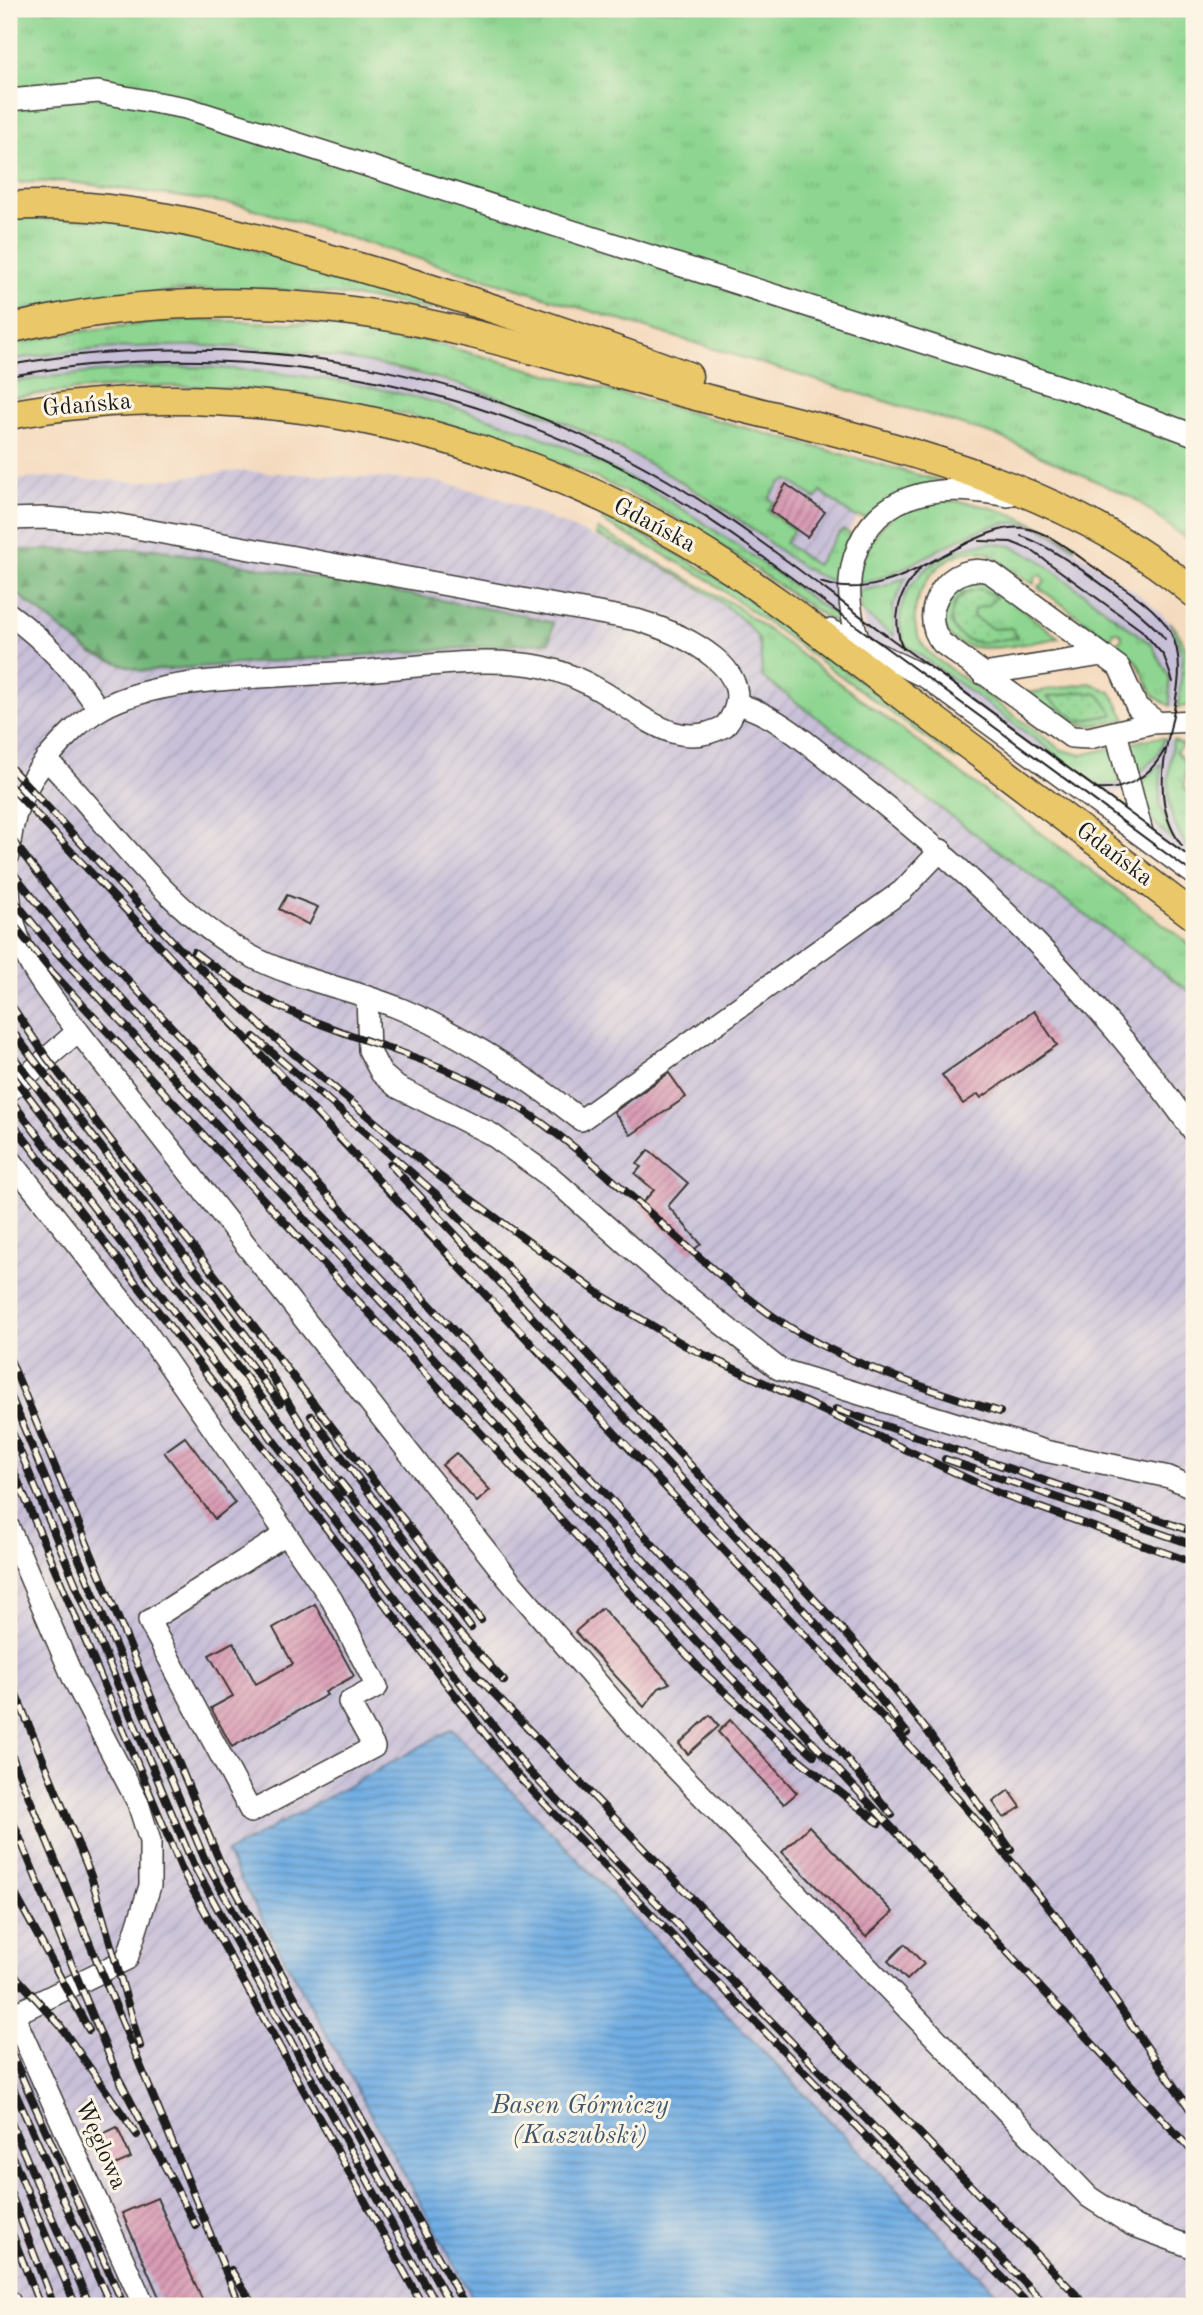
<svg xmlns="http://www.w3.org/2000/svg" width="1203" height="2315" viewBox="0 0 1203 2315" font-family="'Old Standard TT',serif">
<style>
.industrial{fill:url(#industrial-furrows)}
.railway{fill:#c8bfd8}
.grass{fill:url(#grass-tufts);stroke:#547856;stroke-width:2;fill-rule:evenodd}
.forest{fill:url(#forest-firs);stroke:#47694b;stroke-width:2}
.park{fill:url(#park-dots);stroke:#547856;stroke-width:2}
.water{fill:url(#water-rules);stroke:#466480;stroke-width:2}
.building{fill:url(#building-hatch)}
.lines{fill:none;stroke-linecap:round;stroke-linejoin:round}
.minor-casing{stroke:#3c3834;stroke-width:24}
.major-casing{stroke:#3c3834;stroke-width:31}
.minor{stroke:#fff;stroke-width:21}
.major{stroke:#eac769;stroke-width:28}
.tram{stroke:#1c1c1c;stroke-width:2}
.rail-casing{stroke:#1c1c1c;stroke-width:8}
.rail{stroke:#fcf5e5;stroke-width:5;stroke-dasharray:16;stroke-linecap:butt}
.labels{text-anchor:middle;dominant-baseline:central;stroke-width:6;stroke-linejoin:round;paint-order:stroke}
.street-label{font-size:24px;fill:#1c1c1c;stroke:#fcf5e5}
.water-label{font-size:26px;font-style:italic;fill:#3e566c;stroke:#fcf5e5}
</style>
<defs>
<pattern id="industrial-furrows" width="10" height="10" patternUnits="userSpaceOnUse" patternTransform="scale(1.75)"><rect width="10" height="10" fill="#c8bfd8"/><path d="M-1 1l2-2M0 10L10 0M9 11l2-2" fill="none" stroke="#aba4b9"/></pattern>
<pattern id="grass-tufts" width="24" height="20" patternUnits="userSpaceOnUse" patternTransform="scale(1.75)"><rect width="24" height="20" fill="#8dd590"/><path d="M3 7l-1-3M5 7V3M7 7l1-3M15 17l-1-3M17 17v-4M19 17l1-3" fill="none" stroke="#79b67c"/></pattern>
<pattern id="forest-firs" width="22" height="20" patternUnits="userSpaceOnUse" patternTransform="scale(1.75)"><rect width="22" height="20" fill="#72b67a"/><path d="M5 1l3.5 6h-7zM16 11l3.5 6h-7z" fill="#5d9363"/></pattern>
<pattern id="park-dots" width="8" height="8" patternUnits="userSpaceOnUse" patternTransform="scale(1.75)"><rect width="8" height="8" fill="#8dd590"/><path d="M2 2h.1M6 6h.1" fill="none" stroke="#79b67c" stroke-width="1.8" stroke-linecap="round"/></pattern>
<pattern id="water-rules" width="6" height="5" patternUnits="userSpaceOnUse" patternTransform="scale(1.75)"><rect width="6" height="5" fill="#71ade3"/><path d="M0 2.5h6" fill="none" stroke="#5c8cb7"/></pattern>
<pattern id="building-hatch" width="6" height="6" patternUnits="userSpaceOnUse" patternTransform="scale(1.75)"><rect width="6" height="6" fill="#d99cb5"/><path d="M-1 1l2-2M0 6l6-6M5 7l2-2" fill="none" stroke="#af7e92"/></pattern>
</defs>
<rect width="100%" height="100%" fill="#fcf5e5"/>
<filter id="ink" filterUnits="userSpaceOnUse"><feTurbulence type="fractalNoise" baseFrequency=".0143" numOctaves="2"/><feDisplacementMap in="SourceGraphic" scale="14" xChannelSelector="R" yChannelSelector="G"/><feConvolveMatrix kernelMatrix="1 2 1 2 8 2 1 2 1" color-interpolation-filters="sRGB"/></filter>
<filter id="wash" filterUnits="userSpaceOnUse"><feTurbulence type="fractalNoise" baseFrequency=".00686" numOctaves="4" result="noise"/><feDisplacementMap in="SourceGraphic" scale="28" xChannelSelector="R" yChannelSelector="G"/><feGaussianBlur stdDeviation="1.57" result="paint"/><feColorMatrix in="noise" values="0 0 0 0 0 0 0 0 0 0 0 0 0 0 0 0 0 1.4 0 .05"/><feComposite in="paint" operator="in"/></filter>
<g filter="url(#wash)">
<rect width="100%" height="100%" fill="#f4d9bc"/>
<g class="industrial">
<path d="M783,463L858,517L820,571L741,516Z"/>
<path d="M238,471L434,481L492,495L648,559L735,612L758,637L981,837L1194,995V2306H1009L452,1729L226,1854L477,2306H9V480L50,477L136,482Z"/>
</g>
<g class="railway">
<path d="M170,344L268,348L353,359L469,388L547,415L656,468L748,526L815,575L843,583L845,623L722,535L646,488L539,436L464,410L350,382L230,368H139L9,383V360L110,346Z"/>
<path d="M1003,523L1031,524L1048,531L1145,599L1170,622L1183,657L1178,708L1170,706L1166,669L1152,645L1038,559L1011,546H973L931,565L905,595L900,617L902,636L1099,786L1121,783L1124,791L1110,794L1172,839L1160,805L1161,766L1137,785L1135,777L1156,757L1165,738L1173,740L1168,776V805L1177,830L1194,854V878L867,641L862,612L894,635L893,606L905,578L864,591H858L857,583L893,575L986,528Z"/>
</g>
<g class="grass">
<path d="M9,9H1192L1194,545L1135,499L998,436L486,279L241,205L63,181L9,183Z"/>
<path d="M9,217L105,220L206,237L436,300L431,310C291,279 148,285 9,314Z"/>
<path d="M197,320L321,324L423,340L944,482L868,518L853,516L821,492L816,499L789,480L780,483L769,498L774,502L768,511L794,530L785,543L816,565L839,533L844,530L850,534L843,583C805,577 779,548 749,527C719,505 687,485 655,467C454,355 235,324 9,360V345C71,331 133,323 197,320Z"/>
<path d="M198,367C356,374 511,410 649,489C718,529 781,577 845,623L847,630C789,597 740,554 680,520C477,408 239,363 9,398V383C72,373 134,368 198,367Z"/>
<path d="M939,500C995,502 1027,520 1076,545L1074,548C1062,540 1050,531 1036,526C979,507 916,577 857,583C859,555 879,520 907,508C917,504 929,503 939,500Z"/>
<path d="M604,516C737,576 847,675 963,760L955,759L703,576L602,521Z"/>
<path d="M598,529L733,604L1182,938L1194,950V969L1187,978L1194,983V995L762,677C761,665 762,644 756,635C730,598 638,554 596,535Z"/>
<path d="M991,543L1011,546L1038,559L1152,645L1169,677L1170,706L1154,696L1137,662L1115,643L1122,639L1121,633L1113,631L1111,640L1038,587L1045,582L1041,575L1036,576L1034,584C1026,579 1012,572 1007,568C1003,565 997,556 987,553C942,538 883,616 935,658L1062,750L1082,755L1111,748L1121,783L1099,786L905,644C883,588 941,546 991,543Z"/>
<path d="M906,577L893,606L894,636L862,612L858,591L885,586Z"/>
<path d="M969,583H983L995,588L1059,638C1028,642 935,670 944,609C946,596 957,587 969,583ZM963,592L996,597L974,609L973,617L993,629L1010,628L1017,637L974,641L954,603Z"/>
<path d="M1170,622C1190,644 1194,675 1194,704L1178,708L1183,657Z"/>
<path d="M1090,683L1111,692L1126,719C1072,732 1070,724 1027,693ZM1048,698L1114,715L1079,721Z"/>
<path d="M1153,738H1165L1156,757L1135,777L1128,744Z"/>
<path d="M1173,740L1184,745L1176,751L1186,764L1184,787L1191,796L1194,794V854C1162,820 1166,783 1173,740Z"/>
<path d="M1161,764L1160,805L1173,840C1153,825 1143,810 1137,785Z"/>
</g>
<path class="forest" d="M156,549L523,615L553,623L550,642L141,671L91,653L9,587V551L13,550Z"/>
<g class="park">
<path d="M981,589L996,597L988,605L974,609L973,617L993,629L1012,628L1017,637C1003,639 982,646 968,640C938,628 952,589 981,589Z"/>
<path d="M1081,692L1098,694L1114,714L1079,721L1047,697Z"/>
</g>
<path class="water" d="M452,1729L1009,2306H477L226,1853Z"/>
<g id="blocks">
<g class="building">
<path d="M786,484L825,512L807,537L770,511Z"/>
<path d="M287,895L318,907L309,925L279,909Z"/>
<path d="M1034,1011L1057,1045L981,1098L978,1094L963,1104L942,1075Z"/>
<path d="M669,1073L686,1097L631,1135L614,1112Z"/>
<path d="M649,1150L688,1183L668,1206L701,1244L690,1253L669,1232L662,1230L640,1205L654,1190L635,1174L641,1167L637,1164Z"/>
<path d="M185,1437L235,1503L215,1519L164,1452Z"/>
<path d="M456,1453L490,1490L477,1502L442,1465Z"/>
<path d="M315,1604L354,1676L325,1692L327,1695L232,1747L211,1708L233,1696L209,1655L233,1642L256,1684L293,1664L273,1628Z"/>
<path d="M602,1608L670,1683L659,1688L644,1707L575,1632Z"/>
<path d="M710,1715L719,1726L688,1754L679,1744Z"/>
<path d="M730,1720L797,1793L784,1804L718,1732Z"/>
<path d="M1009,1790L1021,1807L1004,1818L993,1802Z"/>
<path d="M809,1826L893,1912L866,1937L782,1852Z"/>
<path d="M905,1944L924,1964L907,1980L888,1961Z"/>
<path d="M117,2127L131,2158L108,2168L94,2138Z"/>
<path d="M157,2198L205,2306H163L122,2213Z"/>
</g>
</g>
</g>
<g filter="url(#ink)">
<use href="#blocks" fill-opacity="0" stroke="#3c3834" stroke-width="2"/>
<g class="lines">
<g class="minor-casing">
<g id="minor">
<path d="M9,100L98,92L186,108L1078,392L1194,435"/>
<path d="M9,519L45,518L109,523L637,620C680,633 769,671 725,726C676,753 642,714 601,691C583,680 564,672 543,667C482,655 413,668 352,672C284,677 158,675 101,709C81,720 65,738 50,755C24,785 11,815 9,855"/>
<path d="M9,614C46,641 74,671 99,710"/>
<path d="M830,630L927,678L1194,874"/>
<path d="M864,652C835,592 848,511 922,494C951,487 980,491 1008,496"/>
<path d="M983,674L1102,655"/>
<path d="M738,704C782,717 816,751 852,779C985,883 1096,994 1194,1132"/>
<path d="M1157,722L1137,707L1119,667L991,573C951,558 915,611 942,643L1071,737L1089,738L1151,723L1194,721"/>
<path d="M1116,732L1143,836"/>
<path d="M46,759C110,824 165,910 247,954C294,980 351,988 401,1009C466,1036 526,1077 581,1120L902,891L941,850"/>
<path d="M9,887C11,947 42,987 78,1031"/>
<path d="M367,997L369,1050L381,1073L397,1087L491,1134L552,1178L673,1285L779,1369L1045,1451L1169,1477L1194,1488"/>
<path d="M9,1091L78,1031L509,1580L632,1723L1089,2197L1132,2225L1194,2248"/>
<path d="M9,1158L144,1329L332,1600L377,1687L349,1702L374,1747L251,1812L149,1621L286,1534"/>
<path d="M9,1528L74,1680L138,1803L150,1841V1886L127,1959L13,2015"/>
<path d="M9,2005L144,2306"/>
<path d="M9,2301L11,2306"/>
</g>
</g>
<g class="major-casing">
<g id="major">
<path d="M9,206C121,199 234,231 341,262C459,296 574,334 688,376"/>
<path d="M9,329C112,303 219,298 325,308C442,319 557,357 670,389C849,438 1049,470 1194,593"/>
<path d="M9,415C237,372 488,425 687,542C764,588 834,644 905,698C1002,770 1098,843 1194,916"/>
</g>
</g>
<use href="#minor" class="minor"/>
<use href="#major" class="major"/>
<g class="tram">
<path d="M9,365C235,325 469,363 667,480C744,525 814,582 886,635C989,710 1092,785 1194,860"/>
<path d="M9,376C233,336 464,376 662,490C739,535 809,592 881,644C985,720 1090,797 1194,874"/>
<path d="M1021,536C1053,545 1145,613 1165,639"/>
<path d="M980,541L1011,542L1031,550L1141,630L1164,656L1173,682"/>
<path d="M959,547C1019,517 1031,522 1084,560C1111,581 1152,601 1170,631C1203,691 1130,776 1182,846"/>
<path d="M820,582C874,601 920,566 967,543"/>
<path d="M903,649C891,620 898,591 920,569"/>
<path d="M1094,789C1126,792 1151,776 1165,749"/>
</g>
<g class="rail-casing">
<g id="rail">
<path d="M9,766L179,948L268,1032L438,1175L601,1295L686,1346L996,1492L1194,1563"/>
<path d="M9,785C243,1035 478,1284 710,1535C828,1662 954,1784 1059,1921"/>
<path d="M9,836L85,934L804,1707L892,1815"/>
<path d="M9,868L65,937L1194,2153"/>
<path d="M9,894L52,947L712,1658L753,1700L814,1755"/>
<path d="M9,919L52,972L702,1671L793,1755L879,1823"/>
<path d="M194,952C228,978 264,1001 303,1017C371,1045 441,1061 504,1098C601,1156 676,1246 767,1312C836,1362 920,1386 1000,1412"/>
<path d="M9,1002L47,1058L481,1620"/>
<path d="M9,1027L248,1338L344,1492"/>
<path d="M254,1037L326,1099"/>
<path d="M9,1051L280,1403"/>
<path d="M9,1071L477,1676L1087,2306"/>
<path d="M321,1094L436,1194L504,1263L861,1650L925,1728L1011,1850"/>
<path d="M9,1098L527,1769L1047,2306"/>
<path d="M9,1119L518,1776L1030,2306"/>
<path d="M390,1164L846,1656L907,1733"/>
<path d="M9,1357L220,1862L465,2306"/>
<path d="M9,1392L205,1860L451,2306"/>
<path d="M836,1409L1194,1532"/>
<path d="M311,1416L471,1628"/>
<path d="M9,1425L193,1864L437,2306"/>
<path d="M945,1459L1194,1545"/>
<path d="M9,1460L183,1872L423,2306"/>
<path d="M340,1481L457,1630L504,1681"/>
<path d="M9,1677L91,1876L140,2046"/>
<path d="M9,1749L240,2306"/>
<path d="M9,1812L118,2077L196,2226"/>
<path d="M9,1883L89,2030"/>
<path d="M1055,1914L1194,2115"/>
<path d="M9,1969L59,2024L137,2135"/>
<path d="M9,2048L124,2306"/>
<path d="M9,2079L111,2306"/>
<path d="M9,2118L90,2306"/>
<path d="M9,2149L76,2306"/>
<path d="M9,2189L54,2306"/>
<path d="M9,2226L40,2306"/>
<path d="M231,2270L254,2306"/>
</g>
</g>
<use href="#rail" class="rail"/>
</g>
</g>
<g class="labels">
<g class="street-label">
<text transform="translate(87 406) rotate(-5)">Gdańska</text>
<text transform="translate(654 526) rotate(28)">Gdańska</text>
<text transform="translate(1114 855) rotate(37)">Gdańska</text>
<text transform="translate(100 2145) rotate(66)">Węglowa</text>
</g>
<g class="water-label">
<text x="580" y="2106">Basen Górniczy<tspan x="580" dy="30">(Kaszubski)</tspan></text>
</g>
</g>
<rect width="1203" height="2315" fill="none" stroke="#fcf5e5" stroke-width="35"/>
</svg>
